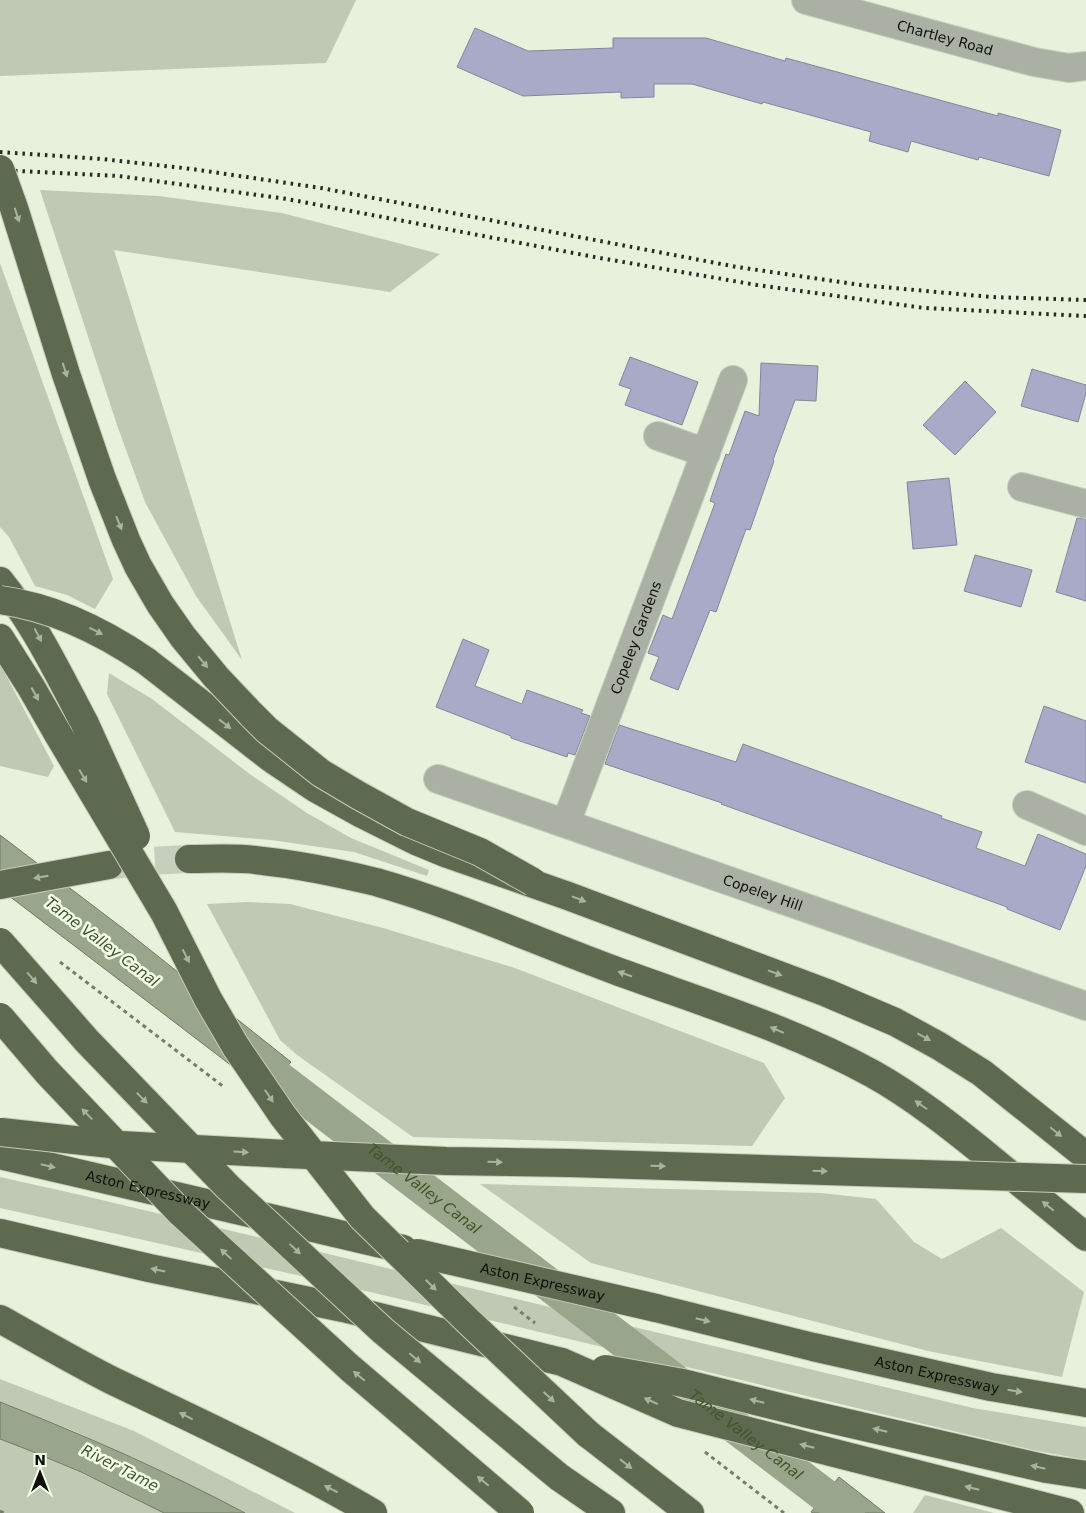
<svg xmlns="http://www.w3.org/2000/svg" width="1086" height="1513" viewBox="0 0 1086 1513" font-family="'DejaVu Sans',sans-serif">
<style>
.green{fill:#bfc9b3}
.water{fill:#99a68b;stroke:#6f7964}
.lines{fill:none;stroke-linecap:round;stroke-linejoin:round}
.canal{stroke:#99a68b;stroke-width:34}
.building{fill:#a9aac7;stroke:#85869a}
.highway-tunnel{stroke:#c6cfbc;stroke-width:28;stroke-dasharray:28 14;stroke-linecap:butt}
.street-casing{stroke:#c4cdba;stroke-width:30}
.highway-casing{stroke:#c4cdba;stroke-width:30}
.path{stroke:#767c6f;stroke-width:3;stroke-dasharray:4 4;stroke-linecap:butt}
.street{stroke:#aab0a3;stroke-width:28}
.highway{stroke:#5e6a50;stroke-width:28}
.rail{stroke:#262a22;stroke-width:4;stroke-dasharray:2.5 5;stroke-linecap:butt}
.highway-bridge-casing{stroke:#c4cdba;stroke-width:30;stroke-linecap:butt}
.highway-bridge{stroke:#5e6a50;stroke-width:28}
.oneway{fill:#a9b49d}
.labels{text-anchor:middle;dominant-baseline:central;stroke-width:5;stroke-linejoin:round;paint-order:stroke}
.street-label{font-size:14px;fill:#0d1009;stroke:#f4ffea}
.water-label{font-size:15px;font-style:italic;fill:#425529;stroke:#f4ffea}
</style>
<rect width="100%" height="100%" fill="#e7f1dc"/>
<g class="green">
<path d="M0,0H356L326,63L0,76Z"/>
<path d="M40,190L159,196L282,213L440,254L390,292L114,250L242,660L196,596L145,502L117,425Z"/>
<path d="M0,263L113,579L95,609L67,595L35,586L9,537L0,527Z"/>
<path d="M0,664L54,766L48,777L0,766Z"/>
<path d="M109,673L152,699L251,775L307,813L351,838L429,870L427,876L354,852L271,840L175,832L107,694Z"/>
<path d="M247,902L290,904L383,928L512,967L764,1063L785,1098L752,1146L413,1137L297,1055L280,1040L207,904Z"/>
<path d="M0,1177L85,1196L973,1408L1086,1427V1460L1033,1450C689,1368 346,1284 0,1208Z"/>
<path d="M480,1184L821,1193L876,1199L914,1242L942,1259L1001,1228L1084,1292L1062,1377L928,1351L591,1263Z"/>
<path d="M0,1379L134,1431L295,1513H245L154,1467L69,1429L0,1402Z"/>
<path d="M0,1439C56,1460 111,1486 164,1513H0Z"/>
<path d="M925,1495L994,1513H913Z"/>
</g>
<g class="water">
<path d="M0,835L125,930L291,1062L266,1092L0,889Z"/>
<path d="M0,1402C84,1435 166,1471 245,1513H164L81,1472L26,1449L0,1439Z"/>
<path d="M839,1477L885,1513H813L811,1512Z"/>
</g>
<g class="lines">
<path class="canal" id="s1" d="M242,1050L848,1513"/>
</g>
<g class="building">
<path d="M475,28L528,51L613,48V38H706L785,61L786,58L998,116V113L1061,130L1049,176L979,157L978,160L911,141L908,152L869,141L871,132L763,102L762,104L692,84H654V97L621,98V92L523,96L457,67Z"/>
<path d="M630,357L698,382L682,425L625,405L631,389L619,385Z"/>
<path d="M761,363L818,366L816,401L795,400L773,460L774,461L750,530L746,529L716,612L710,610L678,690L650,679L659,657L648,653L663,615L672,619L715,503L710,501L726,454L729,455L745,411L759,416Z"/>
<path d="M1032,369L1086,385V393L1078,422L1021,406Z"/>
<path d="M965,381L996,412L955,455L923,425Z"/>
<path d="M949,478L957,545L913,549L907,482Z"/>
<path d="M1077,518L1086,519V601L1056,592Z"/>
<path d="M975,555L1032,570L1021,607L964,591Z"/>
<path d="M463,639L489,650L475,686L522,704L527,690L583,710L581,713L590,716L575,755L568,753L567,757L511,738V736L436,707Z"/>
<path d="M1044,706L1086,721V783L1025,762Z"/>
<path d="M619,725L736,762L743,744L903,802L942,816L941,818L982,832L976,848L1025,866L1038,834L1086,854V866L1060,930L1007,909V907L721,804L722,803L605,764Z"/>
</g>
<g class="lines">
<path class="highway-tunnel" d="M113,865L148,861L189,859"/>
<g class="street-casing">
<g id="street">
<path id="s2" d="M806,0L1034,62L1069,68L1086,66"/>
<path d="M658,436L706,453"/>
<path d="M1022,487L1086,504"/>
<path id="s3" d="M438,779L1086,1006"/>
<path d="M1027,805L1086,831"/>
<path id="s4" d="M566,823L733,380"/>
</g>
</g>
<g class="highway-casing">
<g id="highway">
<path d="M0,581C35,624 59,675 85,724"/>
<path d="M0,638L31,687L58,734"/>
<path d="M146,661L272,759L315,788L360,813L416,841L445,853L568,896L827,993L895,1022L939,1046L982,1073L1086,1156"/>
<path d="M189,859C214,859 239,857 263,861C301,865 339,873 376,882C457,905 535,941 614,970C701,1002 791,1029 873,1074C914,1097 953,1128 990,1158C1022,1184 1054,1211 1086,1237"/>
<path d="M0,885L109,865"/>
<path id="s5" d="M0,1155L403,1249"/>
<path d="M0,1233L149,1268L343,1308L562,1362"/>
<path id="s6" d="M656,1308L813,1347L991,1387L1086,1403"/>
<path d="M0,1319C38,1340 75,1362 113,1381C201,1423 290,1464 373,1513"/>
<path d="M804,1413L1047,1469L1086,1475"/>
<path d="M588,1434L690,1513"/>
<path d="M854,1458L1070,1513"/>
<path d="M559,1477L611,1513"/>
</g>
</g>
<g class="path">
<path d="M60,962L224,1087"/>
<path d="M514,1307L535,1323"/>
<path d="M705,1452L784,1513"/>
<path d="M0,1511L4,1513"/>
</g>
<use href="#street" class="street"/>
<use href="#highway" class="highway"/>
<g class="rail">
<path d="M0,152L102,159L192,169L321,188L737,267L861,285L991,297L1086,300"/>
<path d="M0,170L119,176L287,199L600,258L757,285L924,308L1086,316"/>
</g>
<g class="highway-bridge-casing">
<g id="highway-bridge">
<path d="M0,169L14,208L66,374L102,479L126,540L138,566L160,604L183,637L216,677L251,714L267,730L321,773L358,795L407,822L480,852L533,882"/>
<path d="M0,600C53,607 102,631 146,661"/>
<path d="M85,724L136,836"/>
<path d="M58,734L164,912L208,999L236,1047L283,1116L362,1217L468,1321L588,1434"/>
<path d="M0,942L87,1041L228,1187L383,1331L559,1477"/>
<path d="M0,1017L47,1072L181,1213L350,1368L520,1513"/>
<path d="M1,1132L120,1145L286,1154L446,1161L570,1163L1086,1179"/>
<path id="s7" d="M417,1253L656,1308"/>
<path d="M562,1362L678,1413L854,1458"/>
<path d="M605,1369L683,1383L804,1413"/>
</g>
</g>
<use href="#highway-bridge" class="highway-bridge"/>
</g>
<defs><path id="oneway-solid" d="M-6-.8H1V-3.2L6.5 0L1 3.2V.8H-6Z" transform="scale(1.25)"/></defs>
<g class="oneway">
<use href="#oneway-solid" transform="translate(17 215) rotate(72)"/>
<use href="#oneway-solid" transform="translate(65 370) rotate(72)"/>
<use href="#oneway-solid" transform="translate(119 523) rotate(68)"/>
<use href="#oneway-solid" transform="translate(96 631) rotate(27)"/>
<use href="#oneway-solid" transform="translate(38 635) rotate(62)"/>
<use href="#oneway-solid" transform="translate(203 662) rotate(50)"/>
<use href="#oneway-solid" transform="translate(35 694) rotate(61)"/>
<use href="#oneway-solid" transform="translate(225 724) rotate(38)"/>
<use href="#oneway-solid" transform="translate(83 776) rotate(59)"/>
<use href="#oneway-solid" transform="translate(41 877) rotate(170)"/>
<use href="#oneway-solid" transform="translate(579 899) rotate(21)"/>
<use href="#oneway-solid" transform="translate(186 956) rotate(63)"/>
<use href="#oneway-solid" transform="translate(775 973) rotate(20)"/>
<use href="#oneway-solid" transform="translate(625 974) rotate(-161)"/>
<use href="#oneway-solid" transform="translate(32 978) rotate(49)"/>
<use href="#oneway-solid" transform="translate(777 1030) rotate(-157)"/>
<use href="#oneway-solid" transform="translate(924 1037) rotate(29)"/>
<use href="#oneway-solid" transform="translate(269 1096) rotate(56)"/>
<use href="#oneway-solid" transform="translate(142 1098) rotate(46)"/>
<use href="#oneway-solid" transform="translate(921 1105) rotate(-145)"/>
<use href="#oneway-solid" transform="translate(87 1114) rotate(-134)"/>
<use href="#oneway-solid" transform="translate(1056 1132) rotate(39)"/>
<use href="#oneway-solid" transform="translate(241 1152) rotate(3)"/>
<use href="#oneway-solid" transform="translate(495 1162) rotate(1)"/>
<use href="#oneway-solid" transform="translate(48 1166) rotate(13)"/>
<use href="#oneway-solid" transform="translate(658 1166) rotate(2)"/>
<use href="#oneway-solid" transform="translate(820 1171) rotate(2)"/>
<use href="#oneway-solid" transform="translate(1048 1206) rotate(-141)"/>
<use href="#oneway-solid" transform="translate(295 1249) rotate(43)"/>
<use href="#oneway-solid" transform="translate(226 1254) rotate(-137)"/>
<use href="#oneway-solid" transform="translate(158 1270) rotate(-168)"/>
<use href="#oneway-solid" transform="translate(431 1285) rotate(45)"/>
<use href="#oneway-solid" transform="translate(703 1320) rotate(14)"/>
<use href="#oneway-solid" transform="translate(415 1358) rotate(40)"/>
<use href="#oneway-solid" transform="translate(359 1376) rotate(-140)"/>
<use href="#oneway-solid" transform="translate(1015 1391) rotate(9)"/>
<use href="#oneway-solid" transform="translate(549 1397) rotate(43)"/>
<use href="#oneway-solid" transform="translate(651 1401) rotate(-156)"/>
<use href="#oneway-solid" transform="translate(757 1401) rotate(-166)"/>
<use href="#oneway-solid" transform="translate(186 1416) rotate(-153)"/>
<use href="#oneway-solid" transform="translate(880 1430) rotate(-167)"/>
<use href="#oneway-solid" transform="translate(807 1446) rotate(-166)"/>
<use href="#oneway-solid" transform="translate(626 1464) rotate(38)"/>
<use href="#oneway-solid" transform="translate(1038 1467) rotate(-167)"/>
<use href="#oneway-solid" transform="translate(483 1481) rotate(-140)"/>
<use href="#oneway-solid" transform="translate(972 1488) rotate(-166)"/>
<use href="#oneway-solid" transform="translate(331 1489) rotate(-153)"/>
</g>
<g class="labels">
<g class="street-label">
<text stroke="none"><textPath href="#s2" startOffset="144">Chartley Road</textPath></text>
<text stroke="none"><textPath href="#s4" startOffset="198">Copeley Gardens</textPath></text>
<text stroke="none"><textPath href="#s3" startOffset="344">Copeley Hill</textPath></text>
<text stroke="none"><textPath href="#s5" startOffset="152">Aston Expressway</textPath></text>
<text stroke="none"><textPath href="#s7" startOffset="129">Aston Expressway</textPath></text>
<text stroke="none"><textPath href="#s6" startOffset="289">Aston Expressway</textPath></text>
</g>
<g class="water-label">
<text transform="translate(102 942) rotate(37)">Tame Valley Canal</text>
<text stroke="none"><textPath href="#s1" startOffset="229">Tame Valley Canal</textPath></text>
<text stroke="none"><textPath href="#s1" startOffset="634">Tame Valley Canal</textPath></text>
<text transform="translate(120 1468) rotate(27)">River Tame</text>
</g>
</g>
<g transform="translate(40 1473)" stroke="#f4ffea" stroke-width="4" paint-order="stroke">
<path d="M0-4L9 19L0 12L-9 19Z" fill="#0d1009"/>
<text y="-8" font-size="14" font-weight="bold" text-anchor="middle" fill="#0d1009">N</text>
</g>
</svg>
